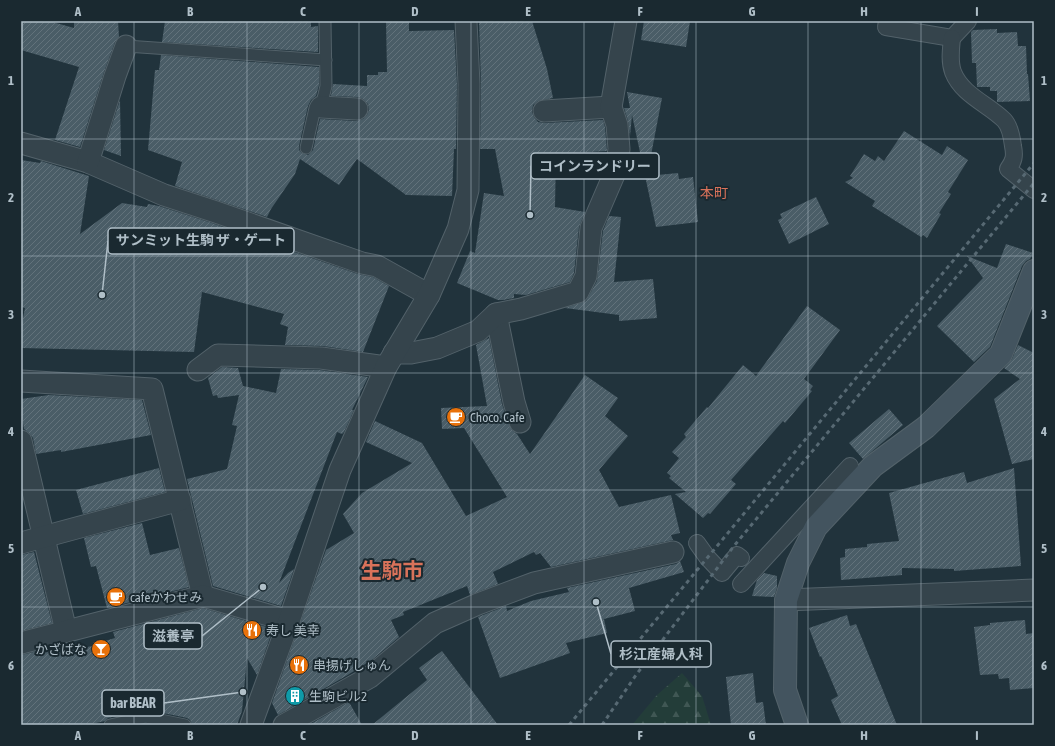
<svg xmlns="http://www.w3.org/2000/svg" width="1055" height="746" viewBox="0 0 1055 746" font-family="'Asap Condensed','Noto Sans JP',sans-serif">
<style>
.forest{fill:url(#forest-firs)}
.building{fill:url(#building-hatch)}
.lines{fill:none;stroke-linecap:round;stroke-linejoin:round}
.service-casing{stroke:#53626a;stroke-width:13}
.pedestrian-casing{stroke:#53626a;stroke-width:18}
.minor-casing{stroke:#53626a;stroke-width:23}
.secondary-casing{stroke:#53626a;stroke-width:24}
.service{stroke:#35444c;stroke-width:11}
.pedestrian{stroke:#35444c;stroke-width:16}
.minor{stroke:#35444c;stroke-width:21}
.secondary{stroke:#43545f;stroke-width:22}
.rail{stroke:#576973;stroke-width:3;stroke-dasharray:4 4;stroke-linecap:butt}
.grid{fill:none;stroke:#b0bfc8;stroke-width:1;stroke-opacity:0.55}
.labels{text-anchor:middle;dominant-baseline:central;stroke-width:4;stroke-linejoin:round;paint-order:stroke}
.poi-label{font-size:13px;fill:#b0bfc8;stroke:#1a2930;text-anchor:start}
.neighbourhood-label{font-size:14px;fill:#d9725a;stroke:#1a2930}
.town-label{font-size:21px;font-weight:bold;fill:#d9725a;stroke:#1a2930}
.leader{fill:none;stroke:#b0bfc8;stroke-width:1.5}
.callout-dot{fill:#b0bfc8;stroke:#1a2930;stroke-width:1.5}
.callout{fill:#1a2930;stroke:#b0bfc8;stroke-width:1.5}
.callout-label{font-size:14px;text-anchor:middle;font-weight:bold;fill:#b0bfc8}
.neatline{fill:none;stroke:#b0bfc8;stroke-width:1.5}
.grid-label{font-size:13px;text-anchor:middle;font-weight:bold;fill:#b0bfc8}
</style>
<defs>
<pattern id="forest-firs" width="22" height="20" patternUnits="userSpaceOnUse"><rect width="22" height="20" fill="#233d39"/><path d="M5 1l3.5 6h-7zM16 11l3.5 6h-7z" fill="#405754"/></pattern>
<pattern id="building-hatch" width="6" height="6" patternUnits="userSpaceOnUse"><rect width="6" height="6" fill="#4a5d67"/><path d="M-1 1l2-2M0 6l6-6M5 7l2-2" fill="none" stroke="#62727b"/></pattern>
</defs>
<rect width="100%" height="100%" fill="#21333c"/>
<path class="forest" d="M682,673L702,696L711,725H632L657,695Z"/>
<g class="building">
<path d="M21,21H49L74,28V21H118L119,37L115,42L104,72L80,147L55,140L79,67L21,50Z"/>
<path d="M165,21H311V27L318,26V52L162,42Z"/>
<path d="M386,21H409V31L454,30L457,84L456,149H454L452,196L406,195L357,159L339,185L300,159L295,174L271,209L267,217L175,186L182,162L148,150L155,70H159L161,55L319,67V85L316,96L311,100L308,106L299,146V150L302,153L308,155L313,150L320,119L356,121L363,119L367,115L369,110L368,104L363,99L358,97L331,96L333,84L367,86V75H378V72H387Z"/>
<path d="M479,21H532L547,69L553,98L538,101L533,105L532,112L534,117L538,122L545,123L603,120L605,127L607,151L556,154L555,207L585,212L579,227L574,273L570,282L526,295L514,294V298L503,300H498L457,283L470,251L475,253L484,193L504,196L495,149H480L481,84Z"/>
<path d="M644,21H690L686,47L641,40Z"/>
<path d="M997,29V33L1017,32L1018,46H1026L1027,74H1028L1030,101L997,102V91H990V87H977L976,63H972L971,32L973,30Z"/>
<path d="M627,92L662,98L647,176L678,173L679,179L693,177L698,222L656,227L632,115L630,136L628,121L624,108H630Z"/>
<path d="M120,100L121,156L104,150Z"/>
<path d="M904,131L942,155L947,146L968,160L948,192L951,194L939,213L941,214L927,238L923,235L921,237L872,206L875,201L845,182L853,178L850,176L864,154L875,161L878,156L884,161Z"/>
<path d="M21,160L40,163L41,161L89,176L80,234L122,203L147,207L148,204L159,206L212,223L258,240V241L280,247L358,274L373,277L389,286L363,352L323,346L285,345L288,327L280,324L284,314L202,292L194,352L21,348V328L25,308L21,307Z"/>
<path d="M816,197L829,224L789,244L778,220L782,218L780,214Z"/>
<path d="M609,216L621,217L614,282L653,279L657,318L619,321V315L565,308L586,301L597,281L603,231Z"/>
<path d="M1006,244L1033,253L1030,259L1026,261L1022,266L990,347L974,362L937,326L983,278L967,256L997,268Z"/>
<path d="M807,306L840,330L804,379L813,386L810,390L812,391L785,423L783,421L731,480L736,484L710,514L708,513L703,518L675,494L686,492L669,478L671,476L667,473L679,458L672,452L686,437L684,434L707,407L708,408L743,365L756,376Z"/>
<path d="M489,338L502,404L509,425L512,430L517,434L530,454L585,375L618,398L605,416L628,436L599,470L619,507L671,495L680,533L671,535L673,540L551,567L540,553L536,555L534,552L493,572L498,584L470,595L467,586L403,612L404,615L391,620L399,637L373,659L346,676L278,715L272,703L326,550L354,533L343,514L362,493L412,463L366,442L375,421L422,443L466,516L507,497L464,428L442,429L441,408L487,406L476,345Z"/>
<path d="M1018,345L1034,353V459L1012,464L994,399L1020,379L1004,368L1012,359Z"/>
<path d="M222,367L238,368L243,386L276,393L281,369L320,370L368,377L352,410H354L344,432L342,434L337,432L279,583L288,573L294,569L281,606L213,586L187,479L227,469L237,426L232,425L239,395L218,398L217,395L213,396L208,378Z"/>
<path d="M49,395L142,400L151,435L61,452V450L36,454L33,438L29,433L24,429L21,412V399Z"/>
<path d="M889,409L903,425L863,459L849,443Z"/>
<path d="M159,468L165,492L83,514L76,490Z"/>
<path d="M1014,468L1021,566L954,571V569L902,568V575L841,580L840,558L845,557V549L867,547V544L899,541L889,493L964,472L967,483Z"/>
<path d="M142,523L150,555L179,548L189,587L107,608L96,566L91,567L84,538Z"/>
<path d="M34,552L52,623L21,631V555Z"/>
<path d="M680,561L684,572L629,588L635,611L604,619L607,633L566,643L570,653L500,678L478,617L506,606L507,611L531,601L569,592L567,588L676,564Z"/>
<path d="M764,573L777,576V588L774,597L752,596L757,580Z"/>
<path d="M203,608L273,629L257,675L247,658L242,711L237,725H192L190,720L187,718L153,711L154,709L144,710L108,718L105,721L87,725H21V655L59,646L61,653L105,643V641L115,638L113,632Z"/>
<path d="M847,615L850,626L856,624L897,725H842L831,700L838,696L821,656L820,657L809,628Z"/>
<path d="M1025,620L1026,634L1034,633V688L1010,690L1009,678L999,679L998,674L980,675L974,627L990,625V623Z"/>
<path d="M442,651L498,725H372L427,680L419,668Z"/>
<path d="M753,673L756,703L763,702L766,725H731L726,677Z"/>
<path d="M349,702L362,725H309Z"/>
</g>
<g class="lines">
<g class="service-casing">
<g id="service">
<path d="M126,46L326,60"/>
<path d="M306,148L315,108L321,107L326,86L325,21"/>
<path d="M110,725L146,717L185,725"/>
</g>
</g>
<g class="pedestrian-casing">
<g id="pedestrian">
<path d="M887,21L886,27L952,38L968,21"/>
<path d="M952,38C951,49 949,61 953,72C962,95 988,104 1004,120C1010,126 1012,138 1013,146C1015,156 1014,161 1008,169L1034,190"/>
<path d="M697,543L707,557L722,573L737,555L741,558"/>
<path d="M741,584L850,466"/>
</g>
</g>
<g class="minor-casing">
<g id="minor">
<path d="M321,107L357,109"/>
<path d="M544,111L611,107"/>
<path d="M21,143L88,162L164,195L216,212L362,263L377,266L429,295"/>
<path d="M88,162L115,76L126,46"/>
<path d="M496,314L514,402L520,422"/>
<path d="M394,353H411L437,348L478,331L496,314L521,309L578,292L586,276L591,228L616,170L619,149L617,125L611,107L626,21"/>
<path d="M198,370L218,355L321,358L386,367"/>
<path d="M21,381L152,389L203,596"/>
<path d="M21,441L66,631"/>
<path d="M21,543L180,500"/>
<path d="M786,600L1034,590"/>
<path d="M21,643L203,596L289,621"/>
<path d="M251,725L289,621L340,470L386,367L429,295L458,229L468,190L469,84L466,21"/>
<path d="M284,725L370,677L435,623L478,604L534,583L673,552"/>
</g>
</g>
<g class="secondary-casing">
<path id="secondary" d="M797,725L785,690L786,600L798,563L816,527L873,466L926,427L1001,354L1034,271"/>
</g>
<use href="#service" class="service"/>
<use href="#pedestrian" class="pedestrian"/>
<use href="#minor" class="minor"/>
<use href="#secondary" class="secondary"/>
<g class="rail">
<path d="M569,725L1034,163"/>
<path d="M602,725L636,675L734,546L1034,183"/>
</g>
</g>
<path class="grid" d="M134,21V725M247,21V725M359,21V725M471,21V725M584,21V725M696,21V725M808,21V725M921,21V725M21,139H1034M21,256H1034M21,373H1034M21,490H1034M21,607H1034"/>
<defs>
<g id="cafe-disc" transform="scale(1)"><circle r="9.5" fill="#e8710a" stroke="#1a2930"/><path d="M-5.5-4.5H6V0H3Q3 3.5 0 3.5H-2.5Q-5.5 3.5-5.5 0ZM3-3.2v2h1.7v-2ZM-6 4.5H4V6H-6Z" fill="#fff"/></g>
<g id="restaurant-disc" transform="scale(1)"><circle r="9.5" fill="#e8710a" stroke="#1a2930"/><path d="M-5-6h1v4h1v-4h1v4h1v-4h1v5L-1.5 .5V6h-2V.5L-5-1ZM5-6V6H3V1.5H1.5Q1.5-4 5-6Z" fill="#fff"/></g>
<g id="bar-disc" transform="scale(1)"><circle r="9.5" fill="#e8710a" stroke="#1a2930"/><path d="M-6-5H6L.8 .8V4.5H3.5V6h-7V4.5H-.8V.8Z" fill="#fff"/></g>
<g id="building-disc" transform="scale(1)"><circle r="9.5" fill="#0f9aa8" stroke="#1a2930"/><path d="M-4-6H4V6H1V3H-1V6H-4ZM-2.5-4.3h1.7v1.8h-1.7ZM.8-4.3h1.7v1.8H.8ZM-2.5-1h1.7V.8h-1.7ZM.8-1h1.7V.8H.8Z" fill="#fff"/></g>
</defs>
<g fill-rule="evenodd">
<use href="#cafe-disc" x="456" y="417"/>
<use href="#cafe-disc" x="116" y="597"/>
<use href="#restaurant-disc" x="252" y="630"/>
<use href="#bar-disc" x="101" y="649"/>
<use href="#restaurant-disc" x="299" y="665"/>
<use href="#building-disc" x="295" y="696"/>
</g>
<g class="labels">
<g class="poi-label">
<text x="470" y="417">Choco. Cafe</text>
<text x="130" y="597">cafeかわせみ</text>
<text x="266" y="630">寿し 美幸</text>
<text x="87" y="649" text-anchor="end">かざばな</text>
<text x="313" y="665">串揚げしゅん</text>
<text x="309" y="696">生駒ビル2</text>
</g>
<g class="neighbourhood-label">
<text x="714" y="193">本町</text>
</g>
<g class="town-label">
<text x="392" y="570">生駒市</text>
</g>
</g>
<path class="leader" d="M530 215L531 166M102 295L108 241M263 587L202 636M596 602L611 654M243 692L164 703"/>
<g class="callout-dot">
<circle cx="530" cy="215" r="4"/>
<circle cx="102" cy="295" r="4"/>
<circle cx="263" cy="587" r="4"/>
<circle cx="596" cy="602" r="4"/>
<circle cx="243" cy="692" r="4"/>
</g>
<g class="callout">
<rect x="531" y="153" width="128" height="26" rx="4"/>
<rect x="108" y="228" width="186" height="26" rx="4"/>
<rect x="144" y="623" width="58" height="26" rx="4"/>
<rect x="611" y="641" width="100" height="26" rx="4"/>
<rect x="102" y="690" width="62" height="26" rx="4"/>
</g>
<g class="callout-label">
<text x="595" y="171">コインランドリー</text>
<text x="201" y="245">サンミット生駒 ザ・ゲート</text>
<text x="173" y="641">滋養亭</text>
<text x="661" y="659">杉江産婦人科</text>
<text x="133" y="708">bar BEAR</text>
</g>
<rect width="1055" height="746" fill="none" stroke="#1a2930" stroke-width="44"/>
<rect x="22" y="22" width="1011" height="702" class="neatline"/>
<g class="grid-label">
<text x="78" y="16">A</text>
<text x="190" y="16">B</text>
<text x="303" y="16">C</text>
<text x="415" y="16">D</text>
<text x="528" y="16">E</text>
<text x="640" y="16">F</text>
<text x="752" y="16">G</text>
<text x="864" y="16">H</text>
<text x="977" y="16">I</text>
<text x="11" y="85">1</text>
<text x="1044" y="85">1</text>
<text x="11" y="202">2</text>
<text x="1044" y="202">2</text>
<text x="11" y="319">3</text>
<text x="1044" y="319">3</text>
<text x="11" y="436">4</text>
<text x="1044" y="436">4</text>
<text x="11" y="553">5</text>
<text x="1044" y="553">5</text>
<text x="11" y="670">6</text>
<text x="1044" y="670">6</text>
<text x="78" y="740">A</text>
<text x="190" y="740">B</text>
<text x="303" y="740">C</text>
<text x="415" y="740">D</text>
<text x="528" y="740">E</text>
<text x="640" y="740">F</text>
<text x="752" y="740">G</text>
<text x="864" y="740">H</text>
<text x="977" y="740">I</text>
</g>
</svg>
